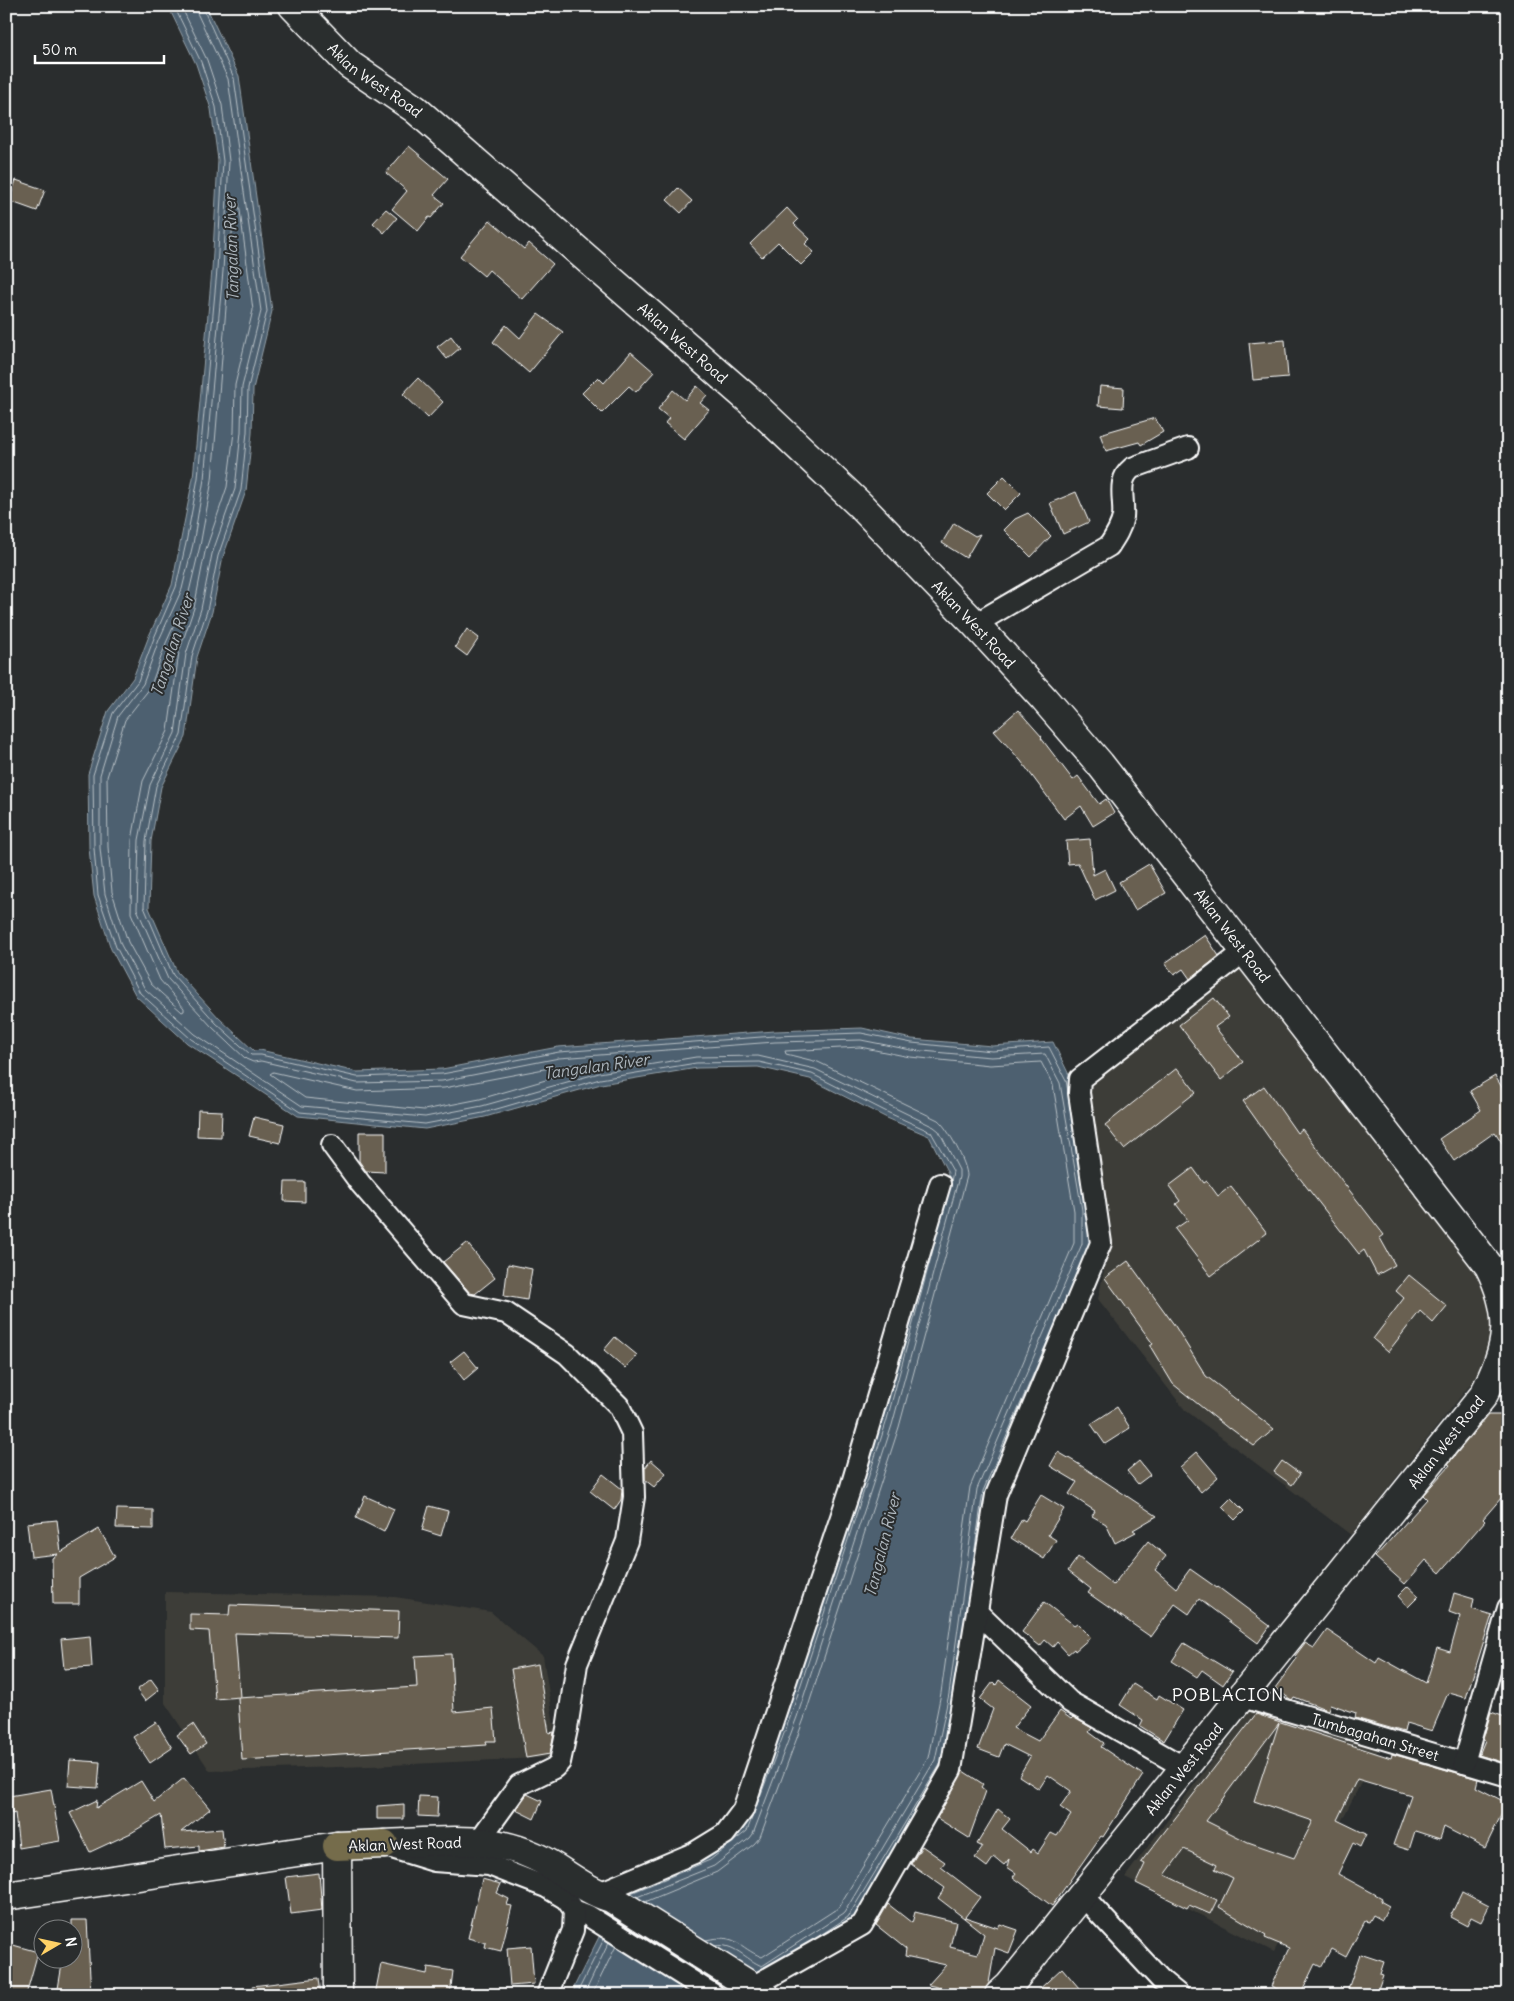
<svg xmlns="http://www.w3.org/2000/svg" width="1514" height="2001" viewBox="0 0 1514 2001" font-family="Delius,sans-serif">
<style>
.built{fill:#3d3d38}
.water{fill:#4d6170;stroke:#94a0a9}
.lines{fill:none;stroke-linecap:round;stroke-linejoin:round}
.shore{stroke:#b8c0c6;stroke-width:1}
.building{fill:#696151;stroke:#fff;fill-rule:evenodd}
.street-casing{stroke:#fff;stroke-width:24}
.secondary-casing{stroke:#fff;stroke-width:31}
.primary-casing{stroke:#fff;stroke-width:31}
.street{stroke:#2a2d2e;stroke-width:20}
.secondary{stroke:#2a2d2e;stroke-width:28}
.primary{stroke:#746c4b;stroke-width:28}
.labels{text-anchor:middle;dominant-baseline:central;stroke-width:4;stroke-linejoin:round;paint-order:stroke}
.street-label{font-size:15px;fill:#fff;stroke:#2a2d2e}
.water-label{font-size:16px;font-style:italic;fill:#afb8bf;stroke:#2a2d2e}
.quarter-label{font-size:18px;letter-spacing:1px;fill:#fff;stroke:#2a2d2e}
</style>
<rect width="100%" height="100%" fill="#2a2d2e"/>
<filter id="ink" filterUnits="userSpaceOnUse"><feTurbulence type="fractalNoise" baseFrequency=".02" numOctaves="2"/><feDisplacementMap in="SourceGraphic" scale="10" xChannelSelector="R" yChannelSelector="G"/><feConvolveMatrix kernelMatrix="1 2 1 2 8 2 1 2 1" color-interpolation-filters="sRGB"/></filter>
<g filter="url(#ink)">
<g class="built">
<path d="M1240,964L1473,1266L1487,1294L1492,1324L1487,1354L1473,1381L1351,1535L1185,1410L1098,1299L1112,1233L1087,1081Z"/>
<path d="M165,1592L395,1597L491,1612L543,1656L559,1757L370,1766L210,1771L165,1703Z"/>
<path d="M1255,1704L1382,1742L1274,1952L1125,1877Z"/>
</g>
<path class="water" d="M168,6H206L239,76L272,311L253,389L252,433L246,491L223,557L212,612L197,657L186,737L161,787L151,841L149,908L177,972L220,1019L254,1051L260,1050L357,1072L442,1069L558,1047L775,1031L862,1028L912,1039L992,1046L1053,1042L1071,1079L1093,1247L988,1492L946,1764L852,1921L761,1980L705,1972L673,1995H573L575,1985L622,1891L708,1856L743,1829L786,1713L882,1421L948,1173L929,1136L887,1118L810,1079L758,1067L697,1068L601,1084L485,1117L425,1129L298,1116L187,1043L136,996L111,949L94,896L89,848L88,774L108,711L133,678L149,636L172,585L193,478L212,270L218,160L211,109L196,64Z"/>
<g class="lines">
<g class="shore">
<path d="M174,6L201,62L216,107L223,161L217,270L198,478L186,543L176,587L154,638L138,681L113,713L93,775L94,848L98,895L116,947L140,993L191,1039L300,1112L425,1124L483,1113L600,1079L696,1063L759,1062L812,1074L889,1113L931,1132L953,1171L951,1182"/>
<path d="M181,6L207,60L222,105L229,161L223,271L204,479L193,544L182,589L159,640L143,684L118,716L100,775V848L105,894L121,945L145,989L195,1034L302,1106L425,1117L482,1106L599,1073L696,1057L758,1056L815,1069L934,1127L939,1131L959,1170V1177L892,1425L797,1717L753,1834L750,1838L714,1866L637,1897"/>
<path d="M196,6L197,13L228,79L261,311L242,387L241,432L235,489L212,554L201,609L186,654L175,733L150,785L139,840L137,909L168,979L212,1027L246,1059L253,1062L261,1061L357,1083L442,1081L559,1058L775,1042L861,1040L911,1050L991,1057L1045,1054L1060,1083L1082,1210V1244L977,1489L949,1694L935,1760L844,1913L762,1966C746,1960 734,1942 715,1946"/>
<path d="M202,6L234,78L267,311L248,388L247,432L241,490L218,556L207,611L192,656L181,735L156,786L146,841L144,907L173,975L216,1023L251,1055H261L357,1077L442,1074L559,1052L775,1036L861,1033L912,1043L992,1051L1049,1047L1066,1080L1068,1092"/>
<path d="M235,201L239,203L253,310L235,385L234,432L227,487L205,552L194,608L179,652L168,731L143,781L132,840L131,913L160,980L184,1008V1011L182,1012L151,984L128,942L112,892L108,847L107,777L125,720L150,688L166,643L189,592L200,546L212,480Z"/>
<path d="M583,1064L585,1066L584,1069L480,1099L424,1110L305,1098L270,1074L273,1072L357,1091L444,1088L560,1066Z"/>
<path d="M971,1577L983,1491L1048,1340"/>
<path d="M631,1893L710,1860L747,1831L791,1715L886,1423L937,1235"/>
<path d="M645,1902L717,1872L754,1844L760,1837L804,1719L899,1427L967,1176C967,1163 948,1128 938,1120L818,1062L786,1054L785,1051L860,1047L910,1057L990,1065L1041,1062L1053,1085L1074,1211V1243L970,1487L941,1693L928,1758L838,1908L762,1957C737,1947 738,1933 706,1940"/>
<path d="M819,1936L848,1917L941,1763"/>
<path d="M578,1995L580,1987L604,1939"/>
<path d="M584,1995L609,1942"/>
<path d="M592,1995L616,1946"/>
</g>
</g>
<g class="building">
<path d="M409,146L448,179L434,195L444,203L431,218L429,217L418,231L392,209L407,191L386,173Z"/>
<path d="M16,180L45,190L37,211L9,201Z"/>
<path d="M678,188L692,201L681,213L667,200Z"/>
<path d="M787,208L798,220L794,224L810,239L805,244L814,252L801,265L778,242L762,257L750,244Z"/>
<path d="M386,209L397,218L384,233L373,223Z"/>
<path d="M490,220L524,249L529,243L553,264L522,299L489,270L484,276L460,256Z"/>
<path d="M538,314L563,332L529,373L493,342L506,325L520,338Z"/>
<path d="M451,336L460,348L447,359L437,347Z"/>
<path d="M1285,340L1288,377L1253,380L1249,343Z"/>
<path d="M631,352L654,372L636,392L629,386L602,413L582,393L598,377L604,383Z"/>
<path d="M418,378L443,402L428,418L403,394Z"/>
<path d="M697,386L707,395L700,403L709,410L684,439L665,423L669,418L658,409L673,390L685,400Z"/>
<path d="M1100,386L1124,388L1123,408L1098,406Z"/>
<path d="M1155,418L1163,432L1141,445L1139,442L1106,451L1100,434Z"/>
<path d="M1004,476L1021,493L1004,510L987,493Z"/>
<path d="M1076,492L1089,522L1063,534L1050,503Z"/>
<path d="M1028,513L1051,536L1031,557L1004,530L1015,519Z"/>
<path d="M954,523L975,536L980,534L966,558L942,543Z"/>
<path d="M467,629L479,638L467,656L455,647Z"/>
<path d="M1018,710L1042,737L1041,738L1073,780L1078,776L1099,804L1106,799L1114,813L1093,826L1081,806L1064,819L1021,761L994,731Z"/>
<path d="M1090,839L1093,875L1105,869L1115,890L1095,900L1078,863L1068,864L1066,841Z"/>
<path d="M1149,864L1166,893L1135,910L1119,882Z"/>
<path d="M1205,935L1219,956L1190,979L1183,969L1174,975L1165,963Z"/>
<path d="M1214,998L1229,1017L1215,1027L1243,1062L1221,1080L1179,1025Z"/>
<path d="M1177,1068L1196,1092L1124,1149L1105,1125Z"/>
<path d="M1495,1076L1508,1097V1152L1495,1132L1454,1161L1439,1139L1481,1110L1470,1091Z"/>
<path d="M1264,1086L1297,1133L1302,1129L1384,1235L1380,1238L1395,1265L1377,1275L1364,1250L1359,1254L1277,1149L1243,1101Z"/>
<path d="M198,1110L222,1111L221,1137L197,1136Z"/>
<path d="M254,1117L284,1124L280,1143L249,1136Z"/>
<path d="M359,1132H385V1172L366,1171L359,1161Z"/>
<path d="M1193,1168L1204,1183L1207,1181L1218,1196L1231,1186L1267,1233L1211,1276L1175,1229L1188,1220L1176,1204L1180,1201L1169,1186Z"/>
<path d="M285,1182H305V1202L284,1201Z"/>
<path d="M467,1243L495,1278L475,1294L470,1293L443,1262Z"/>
<path d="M1128,1261L1175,1326L1206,1376L1274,1429L1254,1446L1230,1428L1229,1429L1173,1384L1150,1346L1153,1344L1105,1278Z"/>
<path d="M508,1264L532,1269L527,1300L504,1296Z"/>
<path d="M1409,1275L1447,1306L1433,1323L1420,1311L1388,1352L1373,1339L1404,1298L1396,1291Z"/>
<path d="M615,1337L637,1355L625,1368L604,1350Z"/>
<path d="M464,1351L478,1368L464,1380L450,1362Z"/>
<path d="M1117,1407L1130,1428L1105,1444L1091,1424Z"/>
<path d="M1488,1415H1508V1490L1483,1519L1485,1521L1440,1573L1426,1560L1405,1584L1375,1557L1427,1499L1423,1495L1450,1465L1448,1464Z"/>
<path d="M1058,1452L1077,1463L1157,1516L1133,1530L1136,1532L1115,1543L1106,1524L1092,1516L1095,1511L1069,1494L1077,1482L1050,1466Z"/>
<path d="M1197,1452L1218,1477L1201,1492L1180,1467Z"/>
<path d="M651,1460L666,1473L654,1487L645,1480V1468Z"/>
<path d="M1139,1461L1150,1475L1138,1484L1127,1471Z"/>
<path d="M1282,1461L1300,1474L1292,1485L1274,1472Z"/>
<path d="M603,1474L622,1489L621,1500L614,1510L590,1491Z"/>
<path d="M1041,1495L1064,1509L1048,1535L1056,1540L1044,1559L1011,1538L1022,1519L1025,1521Z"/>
<path d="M365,1496L394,1509L384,1532L356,1518Z"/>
<path d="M1231,1498L1244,1511L1235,1520L1222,1507Z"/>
<path d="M429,1506L448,1511L441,1536L422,1530Z"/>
<path d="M117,1509L153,1510V1529L116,1528Z"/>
<path d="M57,1520L61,1552L99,1529L115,1557L79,1578V1604H53L52,1558L58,1554L31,1557L27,1523Z"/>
<path d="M1148,1541L1166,1556L1155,1570L1176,1588L1190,1569L1217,1588L1218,1587L1270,1626L1258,1643L1199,1599L1189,1614L1175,1604L1151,1637L1088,1593L1091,1589L1068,1571L1078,1557L1113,1585Z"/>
<path d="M1408,1586L1419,1596L1408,1607L1398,1596Z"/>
<path d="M1454,1593L1474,1599L1472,1609L1492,1615L1466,1698L1448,1693L1432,1731L1406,1723L1404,1732L1355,1718L1356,1713L1330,1704L1328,1710L1294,1697L1292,1700L1290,1699L1275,1688L1298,1657L1295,1656L1305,1643L1314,1648L1327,1630L1376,1663L1379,1657L1426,1683L1437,1648L1450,1652L1460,1616L1449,1612Z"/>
<path d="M1044,1602L1074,1625L1077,1623L1091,1637L1075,1651L1074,1649L1068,1654L1057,1642L1053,1647L1045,1640L1040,1646L1022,1632Z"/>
<path d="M230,1605L399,1611L398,1638L235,1633L240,1697L215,1699L209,1631L190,1630V1614L229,1615Z"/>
<path d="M90,1636L92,1667L64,1669L61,1639Z"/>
<path d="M1184,1643L1232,1672L1223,1685L1202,1670L1197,1677L1172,1661Z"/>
<path d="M451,1654L454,1712L493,1708L496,1741H486L487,1745L456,1747L242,1760L238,1698L417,1687L415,1656Z"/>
<path d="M538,1664L549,1733L554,1732L550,1754L526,1758L511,1669Z"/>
<path d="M151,1679L159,1690L145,1701L137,1690Z"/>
<path d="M999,1680L1031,1705L1013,1728L1038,1741L1060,1711L1071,1719L1073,1717L1092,1728L1089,1732L1104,1743L1101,1747L1143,1775L1103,1837L1101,1836L1052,1906L1013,1877L1016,1873L1007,1867L1009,1859L1004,1865L994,1857L987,1867L975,1858L983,1847L977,1844L998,1809L1010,1819L1002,1829L1031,1852L1033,1849L1038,1853L1051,1833L1057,1836L1071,1815L1060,1807L1071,1791L1048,1775L1039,1789L1019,1776L1030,1757L1004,1744L999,1757L978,1749L993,1709L980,1699L993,1682L996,1685Z"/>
<path d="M1133,1684L1157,1699L1159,1695L1183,1710L1164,1741L1140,1726L1143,1720L1120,1705Z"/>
<path d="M1491,1712L1508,1718V1764L1479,1755L1485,1740L1483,1739Z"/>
<path d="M1256,1714L1391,1758L1392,1754L1478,1779L1476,1787L1507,1803L1485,1848L1444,1827L1440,1839L1415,1831L1409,1850L1393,1845L1411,1795L1357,1779L1337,1820L1366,1834L1360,1847L1353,1843L1338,1874L1382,1898L1380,1901L1389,1906L1382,1920L1373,1915L1369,1922L1365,1921L1346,1957L1331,1949L1321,1967L1315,1964L1300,1995H1277L1279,1990L1271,1986L1289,1948L1265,1938L1266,1935L1219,1907L1233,1878L1215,1869L1217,1865L1184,1849L1165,1875L1217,1900L1210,1914L1189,1905L1187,1908L1136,1883L1145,1864L1141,1862ZM1279,1723L1254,1801L1313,1821L1294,1858L1248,1842L1206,1821Z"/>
<path d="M156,1722L172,1748L150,1763L133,1737Z"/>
<path d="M193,1724L206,1744L191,1754L177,1735Z"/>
<path d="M70,1760L100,1762L98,1788L68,1786Z"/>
<path d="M963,1771L983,1784L981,1787L986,1791L969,1838L937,1818Z"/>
<path d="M184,1778L210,1809L181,1832L222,1829L224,1847L199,1851V1846L165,1849L161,1815L131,1833L90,1852L70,1813L97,1800L96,1808L141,1781L154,1802Z"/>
<path d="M51,1789L60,1841L19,1848L15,1813L12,1814L9,1796Z"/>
<path d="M527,1794L542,1801L534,1819L516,1810Z"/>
<path d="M419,1796L438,1797L437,1817L418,1816Z"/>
<path d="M404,1804V1819H377V1806Z"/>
<path d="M922,1846L945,1862L941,1867L980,1897L965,1917L998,1928L1000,1924L1018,1930L1009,1953L995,1948L989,1983L984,1992L979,1995H945L947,1989L928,1985L946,1965L905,1956L906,1949L876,1925L888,1904L912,1923L915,1912L956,1922L950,1947L978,1954L984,1934L964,1918L965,1917L964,1918L938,1898L945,1888L911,1864Z"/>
<path d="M319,1873L322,1910L291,1914L286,1877Z"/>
<path d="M482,1879L501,1884L497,1893L509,1899L507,1905L512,1906L501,1951L485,1947L486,1943L468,1938Z"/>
<path d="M1462,1892L1489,1906L1481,1922L1471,1917L1467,1926L1450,1917Z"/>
<path d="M72,1920H87L91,1995H57L63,1958H72Z"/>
<path d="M6,1943L38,1952L26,1995L6,1993Z"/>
<path d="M531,1946L534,1984L510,1986L507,1948Z"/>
<path d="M1360,1954L1384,1962L1380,1974L1383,1975L1376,1995H1355L1347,1992Z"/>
<path d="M381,1964L427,1974L428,1967L453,1971L450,1995L408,1991L407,1995H375Z"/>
<path d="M1062,1968L1085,1995H1033Z"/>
<path d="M319,1978L321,1995H253L252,1986Z"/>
</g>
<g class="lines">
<g class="street-casing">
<g id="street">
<path d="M975,624L1109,546C1115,537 1121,528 1123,517C1125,499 1116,481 1132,468L1188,448"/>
<path d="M332,1145L360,1183L464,1304L506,1313L567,1354L619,1406L632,1433L634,1497L627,1541L577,1664L567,1729L560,1762L554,1768L519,1785L478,1842"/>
<path d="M977,1612L1070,1702L1185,1768"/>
<path id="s1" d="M1242,1697L1508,1776"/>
<path d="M1464,1763L1508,1608"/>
<path d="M395,1849L434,1861L489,1865L546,1887L566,1899L574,1910L587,1915L714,1995"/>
<path d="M597,1894L694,1853L725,1834L743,1810L850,1490L940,1184"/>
<path d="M1082,1895L1162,1981L1179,1995"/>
<path d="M754,1986L862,1925L951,1770L996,1495L1101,1243L1079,1093L1080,1079L1246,950"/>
<path d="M547,1995L573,1930L574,1910"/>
</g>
</g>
<g class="secondary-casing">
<g id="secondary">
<path id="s2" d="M293,6L350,65L415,109L748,399L860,505L975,624L1044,699L1100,764L1489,1266C1514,1316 1509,1347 1483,1396L1009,1986L999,1995"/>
<path d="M384,1844C434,1842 487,1834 534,1856C561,1868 583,1890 611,1898L765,1995"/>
<path d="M6,1896L337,1846L338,1995"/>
</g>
</g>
<g class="primary-casing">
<path id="primary" d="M337,1846L384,1844"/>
</g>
<use href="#street" class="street"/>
<use href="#secondary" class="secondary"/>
<use href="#primary" class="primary"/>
</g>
</g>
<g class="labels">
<g class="street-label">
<text stroke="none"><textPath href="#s2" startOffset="111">Aklan West Road</textPath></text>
<text stroke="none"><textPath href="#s2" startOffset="516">Aklan West Road</textPath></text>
<text stroke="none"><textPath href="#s2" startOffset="921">Aklan West Road</textPath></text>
<text stroke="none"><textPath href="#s2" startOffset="1326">Aklan West Road</textPath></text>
<text transform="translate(1446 1442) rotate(-52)">Aklan West Road</text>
<text stroke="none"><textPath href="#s1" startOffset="139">Tumbagahan Street</textPath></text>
<text transform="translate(1184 1769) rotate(-51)">Aklan West Road</text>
<text transform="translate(405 1844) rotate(-2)">Aklan West Road</text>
</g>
<g class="water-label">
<text transform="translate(231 248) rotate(-92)">Tangalan River</text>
<text transform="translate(172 645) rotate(-72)">Tangalan River</text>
<text transform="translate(596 1066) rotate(-8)">Tangalan River</text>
<text transform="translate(882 1545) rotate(-76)">Tangalan River</text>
</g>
<g class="quarter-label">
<text x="1228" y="1694">POBLACION</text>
</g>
</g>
<rect width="1514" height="2001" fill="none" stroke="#2a2d2e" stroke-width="25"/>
<rect x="12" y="12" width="1489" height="1976" fill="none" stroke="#fff" stroke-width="2" filter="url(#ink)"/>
<g transform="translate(58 1944) rotate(81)"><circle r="24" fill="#2a2d2e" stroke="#7f8182"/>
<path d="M0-4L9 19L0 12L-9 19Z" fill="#ffd166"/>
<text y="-8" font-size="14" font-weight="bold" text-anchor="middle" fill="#ffffff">N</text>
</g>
<path d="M35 55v8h129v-8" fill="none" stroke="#ffffff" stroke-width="2.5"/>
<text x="42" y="55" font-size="15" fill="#ffffff" stroke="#2a2d2e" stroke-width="4" paint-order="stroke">50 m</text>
</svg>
